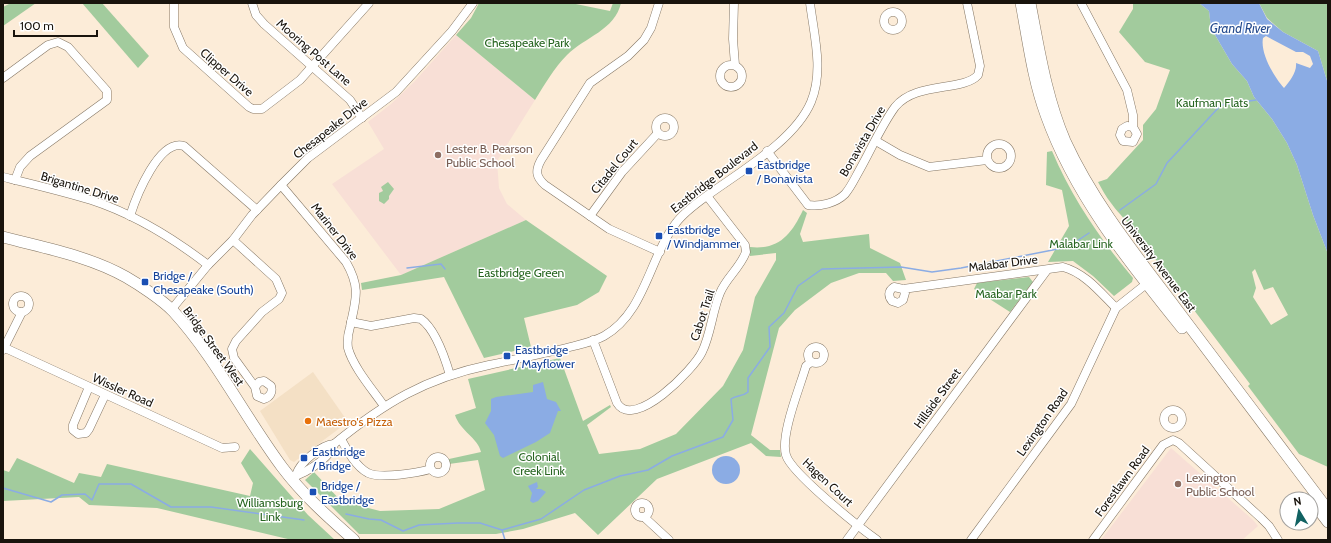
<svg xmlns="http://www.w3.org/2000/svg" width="1331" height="543" viewBox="0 0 1331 543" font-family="Cabin,sans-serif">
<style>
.built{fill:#f4e0c5}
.education{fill:#f8dfd6}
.green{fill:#a2cb9d;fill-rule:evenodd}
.water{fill:#8bace4;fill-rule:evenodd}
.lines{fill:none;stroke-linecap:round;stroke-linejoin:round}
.stream{stroke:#8bace4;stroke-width:1.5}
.minor-casing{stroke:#857765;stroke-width:9}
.major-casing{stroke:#857765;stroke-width:12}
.minor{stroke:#fff;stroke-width:8}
.major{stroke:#fff;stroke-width:11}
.education-dot{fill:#8d6e63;stroke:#fff;stroke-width:1.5}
.transit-dot{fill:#1a4fb4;stroke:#fff;stroke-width:1.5}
.food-dot{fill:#e8710a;stroke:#fff;stroke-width:1.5}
.labels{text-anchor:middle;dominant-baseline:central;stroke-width:3;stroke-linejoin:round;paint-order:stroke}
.park-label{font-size:12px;fill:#276521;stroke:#fff}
.street-label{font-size:12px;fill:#19140d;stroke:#fff}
.education-label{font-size:12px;fill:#785e54;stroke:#fff;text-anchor:start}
.transit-label{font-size:12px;fill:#164399;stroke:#fff;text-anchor:start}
.food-label{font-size:12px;fill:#c56008;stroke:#fff;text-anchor:start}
.water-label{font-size:13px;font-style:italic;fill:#254b8e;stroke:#fff}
</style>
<rect width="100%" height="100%" fill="#fcecd8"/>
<path class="built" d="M313,372L348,422L294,462L290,460L260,411Z"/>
<g class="education">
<path d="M456,35L535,100L497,161L499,188L507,204L526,220L401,275L332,184L384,149L368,122L391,104L414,82Z"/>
<path d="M1171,448L1253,520L1258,526L1242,540H1101Z"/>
</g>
<g class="green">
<path d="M11,3H36L3,26V7Z"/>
<path d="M82,3H102L149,56L138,68Z"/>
<path d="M479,3H571L610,11L613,3H621C615,30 585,37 567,55C554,68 545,84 535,100L456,35L471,18Z"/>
<path d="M1133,3H1199L1209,11L1211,28L1232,64L1247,81L1254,97L1272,119L1287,143L1297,165L1313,215L1328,254V467L1299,454L1248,386L1250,384L1150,252C1147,241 1120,216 1111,203C1106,197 1102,189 1098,182L1107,179L1143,140V125L1156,109L1170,70L1145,62L1119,32L1133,9ZM1255,269L1264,290L1273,287L1288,315L1271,325L1253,297L1256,288L1252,272Z"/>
<path d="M1259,3H1328V84L1318,51L1283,32L1267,18Z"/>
<path d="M1052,151C1072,198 1100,239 1133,278L1132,282L1114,296L1093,276L1073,261L1048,262L1069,226L1062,190L1046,185L1047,152Z"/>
<path d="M388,182L394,189L389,196V199L384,204L379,201V193L383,191L381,187Z"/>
<path d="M803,210L807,213L800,234L803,242L869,234L870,248L900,263L906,280L893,281L886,273H859L831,283L795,310L779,328L751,435L770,450H780L781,457L766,456L751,443L657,479L598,535L575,513L523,529L496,534H359L305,480L314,472L341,501L380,511L439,509L485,490L478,460L449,464V459L481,452C478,438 460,431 455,415L476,408L468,379L560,358L583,421L610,405L611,407L587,425L599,454L640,449L676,434L723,386L743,350L755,297L776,260V253L750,256V247C779,250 791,235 803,210Z"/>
<path d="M526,220L607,276L599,292L577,305L524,318L531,347L484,358L444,277L362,290L361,283L401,275Z"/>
<path d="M1029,277L1033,282L1010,312L974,289L977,283Z"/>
<path d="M250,449L308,515L335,540H292L157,508L89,505L79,497L3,501V470L9,472L17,458L74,483L79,473L101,477L107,464L250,496L253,483L241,463Z"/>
</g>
<g class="water">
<path d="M1199,3H1259L1267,19L1283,32L1318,51L1328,84V254L1313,215L1297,165L1287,143L1272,119L1254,97L1247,81L1232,64L1211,28L1209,11ZM1266,36L1296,52H1303L1310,56L1313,64L1310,68L1296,63C1297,72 1290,81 1284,88C1274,77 1260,53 1263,38Z"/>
<path d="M543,382L547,399L556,402L561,411H558L550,433L536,442L503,458L500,456L494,435L485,423L491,411V399L496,397L533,392V385Z"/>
<circle cx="726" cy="470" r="14"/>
<path d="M537,482L538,487L536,489H541L546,492L538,501L533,503L530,501L532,493L528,486Z"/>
</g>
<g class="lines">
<g class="stream">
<path d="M1120,210L1156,184L1167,163L1221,105L1256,100"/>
<path d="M407,268L441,264L445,269"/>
<path d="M3,488L51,502L62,495L85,494L92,500L99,484H131L171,507H211L304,520"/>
<path d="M346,514L369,519L381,520L403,531L419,525L458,523H480L502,530L541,519L584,490L620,476L648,470L672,456L723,437L733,420L731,399C736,395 742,397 748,392V378L770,347L769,327L784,313L798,286L822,269L901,267L932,272L961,268L1068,247L1089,233"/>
<path d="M502,530L505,540"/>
</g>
<g class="minor-casing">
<g id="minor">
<path d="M174,3V27L183,48L249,107L253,109H262L300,80L369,3"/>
<path d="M252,3L256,15L264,24L350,100L362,118"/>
<path d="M659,3L651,28L644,40L628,56L590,83L541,160C535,171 536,177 545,185L609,229L660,252"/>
<path d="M734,3L733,39L735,65"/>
<path d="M1081,3L1127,90L1133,115V127L1137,134L1133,142L1123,141L1120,135L1122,129L1127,126L1133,127"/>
<circle cx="893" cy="21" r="9"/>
<circle cx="731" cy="76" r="11"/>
<path d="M3,78L48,45L58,42L68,47L107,91V100L30,156L20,167L15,180"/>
<circle cx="665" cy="127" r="9"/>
<path d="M876,141L900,155L929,167L987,160"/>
<circle cx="999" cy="156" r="12"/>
<path d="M767,151L808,205C820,207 836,203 845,194C851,187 855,178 859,171C871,150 881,126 895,107C916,81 963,92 978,75L980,66L967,3"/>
<path d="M3,177C32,184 62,191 91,200C134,214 173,238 208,265"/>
<path d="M281,185L346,262C361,288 356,299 350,327C348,334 347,341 348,348C353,367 373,390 384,406"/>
<path d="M130,216C136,197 159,138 184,146L257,210"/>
<path d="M590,216L622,172L658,133"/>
<path d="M233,240L276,279L282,293L279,299L262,312L236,341L232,349L234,358L255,387L257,396L264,399C270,397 273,392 271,386L264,381L259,382L255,387"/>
<path d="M903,289L905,293L903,300L898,303L892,301C888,296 888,291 894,287L903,289L1063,267C1085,273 1100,292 1116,308"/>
<circle cx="21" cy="304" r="8"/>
<path d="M171,310L208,265L233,240L252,215L281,185L308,158L396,92L452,31L473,3"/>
<path d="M351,322L371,326L414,318L421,319C435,329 445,358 450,375"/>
<path d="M593,340L617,403C634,431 694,369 702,352C711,334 712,312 720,293C726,278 740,268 746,252L745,245L707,196"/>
<circle cx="816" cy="355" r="8"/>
<path d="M3,347L222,448L235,447"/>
<path d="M3,350L22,312"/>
<path d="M811,362L806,366C800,387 780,435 786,455C791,473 859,527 877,540"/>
<path d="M89,387L73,425V430L78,434L86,433L89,429L105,395"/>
<circle cx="1173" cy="419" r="9"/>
<path d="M341,439C347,450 356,467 368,473C381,479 417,473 431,469"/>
<circle cx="438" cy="465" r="8"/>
<path d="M296,475C300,462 321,445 334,444"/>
<path d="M292,479C297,474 302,474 308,470C318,464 331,455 334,444C384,403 426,378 489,365C516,359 543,354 570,347C581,344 593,342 604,336C645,313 649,258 676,223C684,212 697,203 708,195C741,171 795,140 811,102C824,71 814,35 810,3"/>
<circle cx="642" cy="510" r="7"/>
<path d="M644,517L669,540"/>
<path d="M847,540L1047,270"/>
<path d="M971,540L1071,404L1116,308L1150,281"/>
<path d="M1093,540L1163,445L1173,440L1179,443L1261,518L1269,526L1278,540"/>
</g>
</g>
<g class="major-casing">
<g id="major">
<path d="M1021,3C1028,40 1033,80 1046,115C1075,196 1129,262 1182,328"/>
<path d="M1030,3C1039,49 1046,97 1065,141C1093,202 1135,254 1175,307C1226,375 1277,443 1328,510"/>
<path d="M3,237C44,248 89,256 126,277C140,285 162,300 173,311C216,358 244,416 282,467C303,495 328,517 354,540"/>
<path d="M1315,505L1328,522"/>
</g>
</g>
<use href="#minor" class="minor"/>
<use href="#major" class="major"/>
</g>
<g class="education-dot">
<circle cx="438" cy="155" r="4"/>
<circle cx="1178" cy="484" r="4"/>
</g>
<g class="transit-dot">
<rect x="745" y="167" width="8" height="8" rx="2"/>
<rect x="655" y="232" width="8" height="8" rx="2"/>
<rect x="141" y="278" width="8" height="8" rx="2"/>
<rect x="503" y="352" width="8" height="8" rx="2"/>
<rect x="300" y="454" width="8" height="8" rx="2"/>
<rect x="309" y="488" width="8" height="8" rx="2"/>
</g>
<circle class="food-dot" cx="308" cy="421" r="4"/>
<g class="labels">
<g class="park-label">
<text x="527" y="42">Chesapeake Park</text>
<text x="1212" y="102">Kaufman Flats</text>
<text x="1081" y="243">Malabar Link</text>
<text x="521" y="272">Eastbridge Green</text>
<text x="1006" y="293">Maabar Park</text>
<text x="539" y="456">Colonial<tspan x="539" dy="14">Creek Link</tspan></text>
<text x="270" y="502">Williamsburg<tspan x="270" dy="14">Link</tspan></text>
</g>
<g class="street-label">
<text transform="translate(314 52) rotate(41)">Mooring Post Lane</text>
<text transform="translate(227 72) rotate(41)">Clipper Drive</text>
<text transform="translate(330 128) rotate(-38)">Chesapeake Drive</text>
<text transform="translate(862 141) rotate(-60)">Bonavista Drive</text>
<text transform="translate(614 166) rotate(-51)">Citadel Court</text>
<text transform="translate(714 177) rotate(-38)">Eastbridge Boulevard</text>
<text transform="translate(80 187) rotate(17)">Brigantine Drive</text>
<text transform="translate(335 231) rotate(52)">Mariner Drive</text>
<text transform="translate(1003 263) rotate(-7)">Malabar Drive</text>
<text transform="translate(1159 264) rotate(53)">University Avenue East</text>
<text transform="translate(702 315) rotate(-72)">Cabot Trail</text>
<text transform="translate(214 346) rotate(54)">Bridge Street West</text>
<text transform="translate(123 390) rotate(24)">Wissler Road</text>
<text transform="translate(937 398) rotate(-54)">Hillside Street</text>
<text transform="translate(1042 422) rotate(-55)">Lexington Road</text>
<text transform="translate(1122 481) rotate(-54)">Forestlawn Road</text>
<text transform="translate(828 482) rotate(43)">Hagen Court</text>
</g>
<g class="education-label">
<text x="446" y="148">Lester B. Pearson<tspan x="446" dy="14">Public School</tspan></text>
<text x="1186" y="477">Lexington<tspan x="1186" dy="14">Public School</tspan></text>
</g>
<g class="transit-label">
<text x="757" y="164">Eastbridge<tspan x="757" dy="14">/ Bonavista</tspan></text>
<text x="667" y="229">Eastbridge<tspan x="667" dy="14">/ Windjammer</tspan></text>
<text x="153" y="275">Bridge /<tspan x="153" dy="14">Chesapeake (South)</tspan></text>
<text x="515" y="349">Eastbridge<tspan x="515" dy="14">/ Mayflower</tspan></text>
<text x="312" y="451">Eastbridge<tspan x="312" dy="14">/ Bridge</tspan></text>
<text x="321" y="485">Bridge /<tspan x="321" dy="14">Eastbridge</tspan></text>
</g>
<g class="food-label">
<text x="316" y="421">Maestro's Pizza</text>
</g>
<g class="water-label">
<text x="1240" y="28">Grand River</text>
</g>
</g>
<rect width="1331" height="543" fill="none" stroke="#19140d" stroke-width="8"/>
<g transform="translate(1299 511) rotate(350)"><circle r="19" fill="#ffffff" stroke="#a3a19e"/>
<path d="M0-3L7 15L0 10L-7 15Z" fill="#116262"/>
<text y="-6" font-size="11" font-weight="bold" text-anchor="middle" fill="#19140d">N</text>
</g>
<path d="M14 30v6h83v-6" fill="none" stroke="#19140d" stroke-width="2"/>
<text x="20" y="30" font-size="12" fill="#19140d" stroke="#ffffff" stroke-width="3" paint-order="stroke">100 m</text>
</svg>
